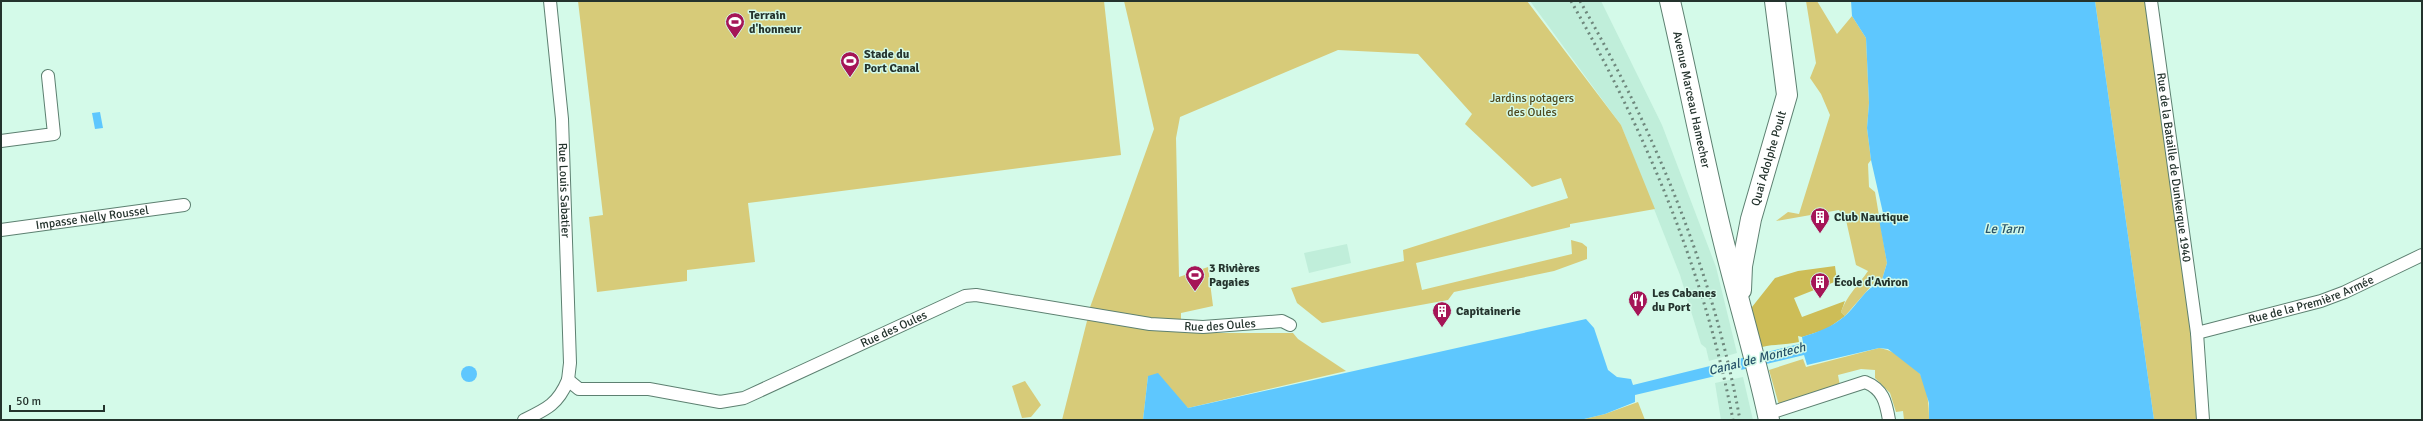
<svg xmlns="http://www.w3.org/2000/svg" width="2423" height="421" viewBox="0 0 2423 421" font-family="Signika,sans-serif">
<style>
.built{fill:#c0eeda}
.green{fill:#d7cb79}
.forest{fill:#cdbd57}
.water{fill:#5ec7fe}
.pier{fill:#d4fae9}
.lines{fill:none;stroke-linecap:round;stroke-linejoin:round}
.minor-casing{stroke:#5d8071;stroke-width:14}
.primary-casing{stroke:#5d8071;stroke-width:22}
.minor{stroke:#fff;stroke-width:12}
.primary{stroke:#fff;stroke-width:20}
.rail{stroke:#6e877c;stroke-width:3;stroke-dasharray:2 4;stroke-linecap:butt}
.labels{text-anchor:middle;dominant-baseline:central;stroke-width:3;stroke-linejoin:round;paint-order:stroke}
.poi-label{font-size:12px;font-weight:bold;fill:#24332d;stroke:#d4fae9;text-anchor:start}
.park-label{font-size:12px;fill:#4e481d;stroke:#d4fae9}
.street-label{font-size:12px;fill:#24332d;stroke:#d4fae9}
.water-label{font-size:13px;font-style:italic;fill:#28536a;stroke:#d4fae9}
</style>
<rect width="100%" height="100%" fill="#d4fae9"/>
<g class="built">
<path d="M1530,1H1601L1662,125L1716,267L1737,353L1709,361L1706,348L1701,344L1680,275L1621,125Z"/>
<path d="M1347,244L1351,263L1309,273L1304,253Z"/>
<path d="M1743,377L1753,420H1721L1715,383Z"/>
</g>
<g class="green">
<path d="M578,1H1104L1121,155L748,203L755,262L687,270V281L597,292L589,217L603,215Z"/>
<path d="M1124,1H1527L1621,125L1655,209L1570,224V227L1416,263L1422,290L1572,254L1571,240L1582,243L1587,247V259L1554,271L1454,292L1448,300L1322,323L1297,303L1291,288L1404,261L1403,250L1568,198L1561,178L1532,187L1465,124L1472,114L1418,54L1338,50L1180,117L1176,138L1179,277L1208,267L1213,306L1181,313V326L1088,313L1154,129Z"/>
<path d="M1806,1H1817L1837,34L1852,16L1866,38L1869,103L1867,128L1871,160L1868,164L1869,187L1875,192L1887,263L1881,283L1873,284L1845,316L1841,312C1846,297 1859,284 1868,271L1856,265L1846,220L1839,210L1776,221L1788,212L1799,214L1830,115L1821,94L1810,78L1816,63Z"/>
<path d="M2095,1H2151L2203,420H2154Z"/>
<path d="M1088,317L1197,333H1293L1298,339L1346,371L1188,408L1148,376L1143,420H1062Z"/>
<path d="M1879,348C1893,350 1913,362 1920,374C1928,387 1929,406 1929,420H1904L1903,411L1896,412L1890,393L1875,378V370L1861,369L1838,375L1840,386L1779,405L1769,370L1803,359L1806,367Z"/>
<path d="M1025,381L1041,405L1031,417L1022,418L1012,386Z"/>
<path d="M1638,402L1645,420H1580L1605,414Z"/>
</g>
<path class="forest" d="M1835,266L1837,281L1794,298L1802,317L1845,301L1841,312L1845,316L1827,329L1802,337L1798,336L1799,342C1786,345 1775,344 1762,347L1752,317V307L1775,278L1798,271Z"/>
<g class="water">
<path d="M1851,1H2095L2154,420H1929V403L1920,374L1888,349L1879,348L1807,365L1804,355L1635,395V402L1605,414L1580,420H1143L1148,376L1158,373L1188,408L1586,319L1594,328L1608,370L1617,377L1631,379L1633,385L1803,343L1802,337C1818,332 1832,327 1845,316C1857,306 1866,286 1881,283L1887,263L1878,214L1883,213L1871,160L1867,128L1869,103L1866,38L1852,16Z"/>
<path d="M100,112L103,128L95,129L92,113Z"/>
<circle cx="469" cy="374" r="8"/>
</g>
<path class="pier" d="M1738,357L1742,372L1714,378L1710,364Z"/>
<g class="lines">
<g class="minor-casing">
<g id="minor">
<path id="s1" d="M550,1L562,119L570,363L568,380"/>
<path id="s2" d="M2151,1L2197,333L2203,420"/>
<path d="M1,141L54,134L48,76"/>
<path id="s3" d="M1,230L184,205"/>
<path id="s4" d="M2197,333L2321,301L2345,292L2422,255"/>
<path d="M1767,414L1865,382C1883,389 1886,402 1889,420"/>
<path id="s5" d="M524,420C547,409 558,404 568,380L579,389H649L720,402L744,398L965,296L976,295L1150,324L1203,327L1282,321L1290,325"/>
</g>
</g>
<g class="primary-casing">
<g id="primary">
<path id="s6" d="M1670,1C1688,79 1703,157 1722,235C1737,297 1756,358 1769,420"/>
<path id="s7" d="M1741,290L1742,266L1751,219L1787,95L1775,1"/>
</g>
</g>
<use href="#minor" class="minor"/>
<use href="#primary" class="primary"/>
<g class="rail">
<path d="M1571,1C1646,133 1704,270 1733,420"/>
<path d="M1580,1C1655,132 1713,271 1740,420"/>
</g>
</g>
<defs>
<g id="stadium-pin" transform="scale(1)"><path d="M0 17L-7.5 6A9.5 9.5 0 1 1 7.5 6Z" fill="#a51557" stroke="#d4fae9"/><path d="M0-5a6.5 5 0 1 0 0 10a6.5 5 0 1 0 0-10ZM-3.5-1.8h7v3.6h-7Z" fill="#fff"/></g>
<g id="building-pin" transform="scale(1)"><path d="M0 17L-7.5 6A9.5 9.5 0 1 1 7.5 6Z" fill="#a51557" stroke="#d4fae9"/><path d="M-4-6H4V6H1V3H-1V6H-4ZM-2.5-4.3h1.7v1.8h-1.7ZM.8-4.3h1.7v1.8H.8ZM-2.5-1h1.7V.8h-1.7ZM.8-1h1.7V.8H.8Z" fill="#fff"/></g>
<g id="restaurant-pin" transform="scale(1)"><path d="M0 17L-7.5 6A9.5 9.5 0 1 1 7.5 6Z" fill="#a51557" stroke="#d4fae9"/><path d="M-5-6h1v4h1v-4h1v4h1v-4h1v5L-1.5 .5V6h-2V.5L-5-1ZM5-6V6H3V1.5H1.5Q1.5-4 5-6Z" fill="#fff"/></g>
</defs>
<g fill-rule="evenodd">
<use href="#stadium-pin" x="735" y="22"/>
<use href="#stadium-pin" x="850" y="61"/>
<use href="#building-pin" x="1820" y="217"/>
<use href="#stadium-pin" x="1195" y="275"/>
<use href="#building-pin" x="1820" y="282"/>
<use href="#restaurant-pin" x="1638" y="300"/>
<use href="#building-pin" x="1442" y="311"/>
</g>
<g class="labels">
<g class="poi-label">
<text x="749" y="15">Terrain<tspan x="749" dy="14">d'honneur</tspan></text>
<text x="864" y="54">Stade du<tspan x="864" dy="14">Port Canal</tspan></text>
<text x="1834" y="217">Club Nautique</text>
<text x="1209" y="268">3 Rivières<tspan x="1209" dy="14">Pagaies</tspan></text>
<text x="1834" y="282">École d'Aviron</text>
<text x="1652" y="293">Les Cabanes<tspan x="1652" dy="14">du Port</tspan></text>
<text x="1456" y="311">Capitainerie</text>
</g>
<g class="park-label">
<text x="1532" y="98">Jardins potagers<tspan x="1532" dy="14">des Oules</tspan></text>
</g>
<g class="street-label">
<text stroke="none"><textPath href="#s6" startOffset="101">Avenue Marceau Hamecher</textPath></text>
<text stroke="none"><textPath href="#s7" startOffset="135">Quai Adolphe Poult</textPath></text>
<text stroke="none"><textPath href="#s2" startOffset="168">Rue de la Bataille de Dunkerque 1940</textPath></text>
<text stroke="none"><textPath href="#s1" startOffset="190">Rue Louis Sabatier</textPath></text>
<text stroke="none"><textPath href="#s3" startOffset="92">Impasse Nelly Roussel</textPath></text>
<text stroke="none"><textPath href="#s4" startOffset="119">Rue de la Première Armée</textPath></text>
<text stroke="none"><textPath href="#s5" startOffset="743">Rue des Oules</textPath></text>
<text stroke="none"><textPath href="#s5" startOffset="407">Rue des Oules</textPath></text>
</g>
<g class="water-label">
<text x="2004" y="229">Le Tarn</text>
<text transform="translate(1757 359) rotate(-14)">Canal de Montech</text>
</g>
</g>
<rect width="2423" height="421" fill="none" stroke="#24332d" stroke-width="4"/>
<path d="M10 405v6h94v-6" fill="none" stroke="#24332d" stroke-width="2"/>
<text x="16" y="405" font-size="12" fill="#24332d" stroke="#d4fae9" stroke-width="3" paint-order="stroke">50 m</text>
</svg>
